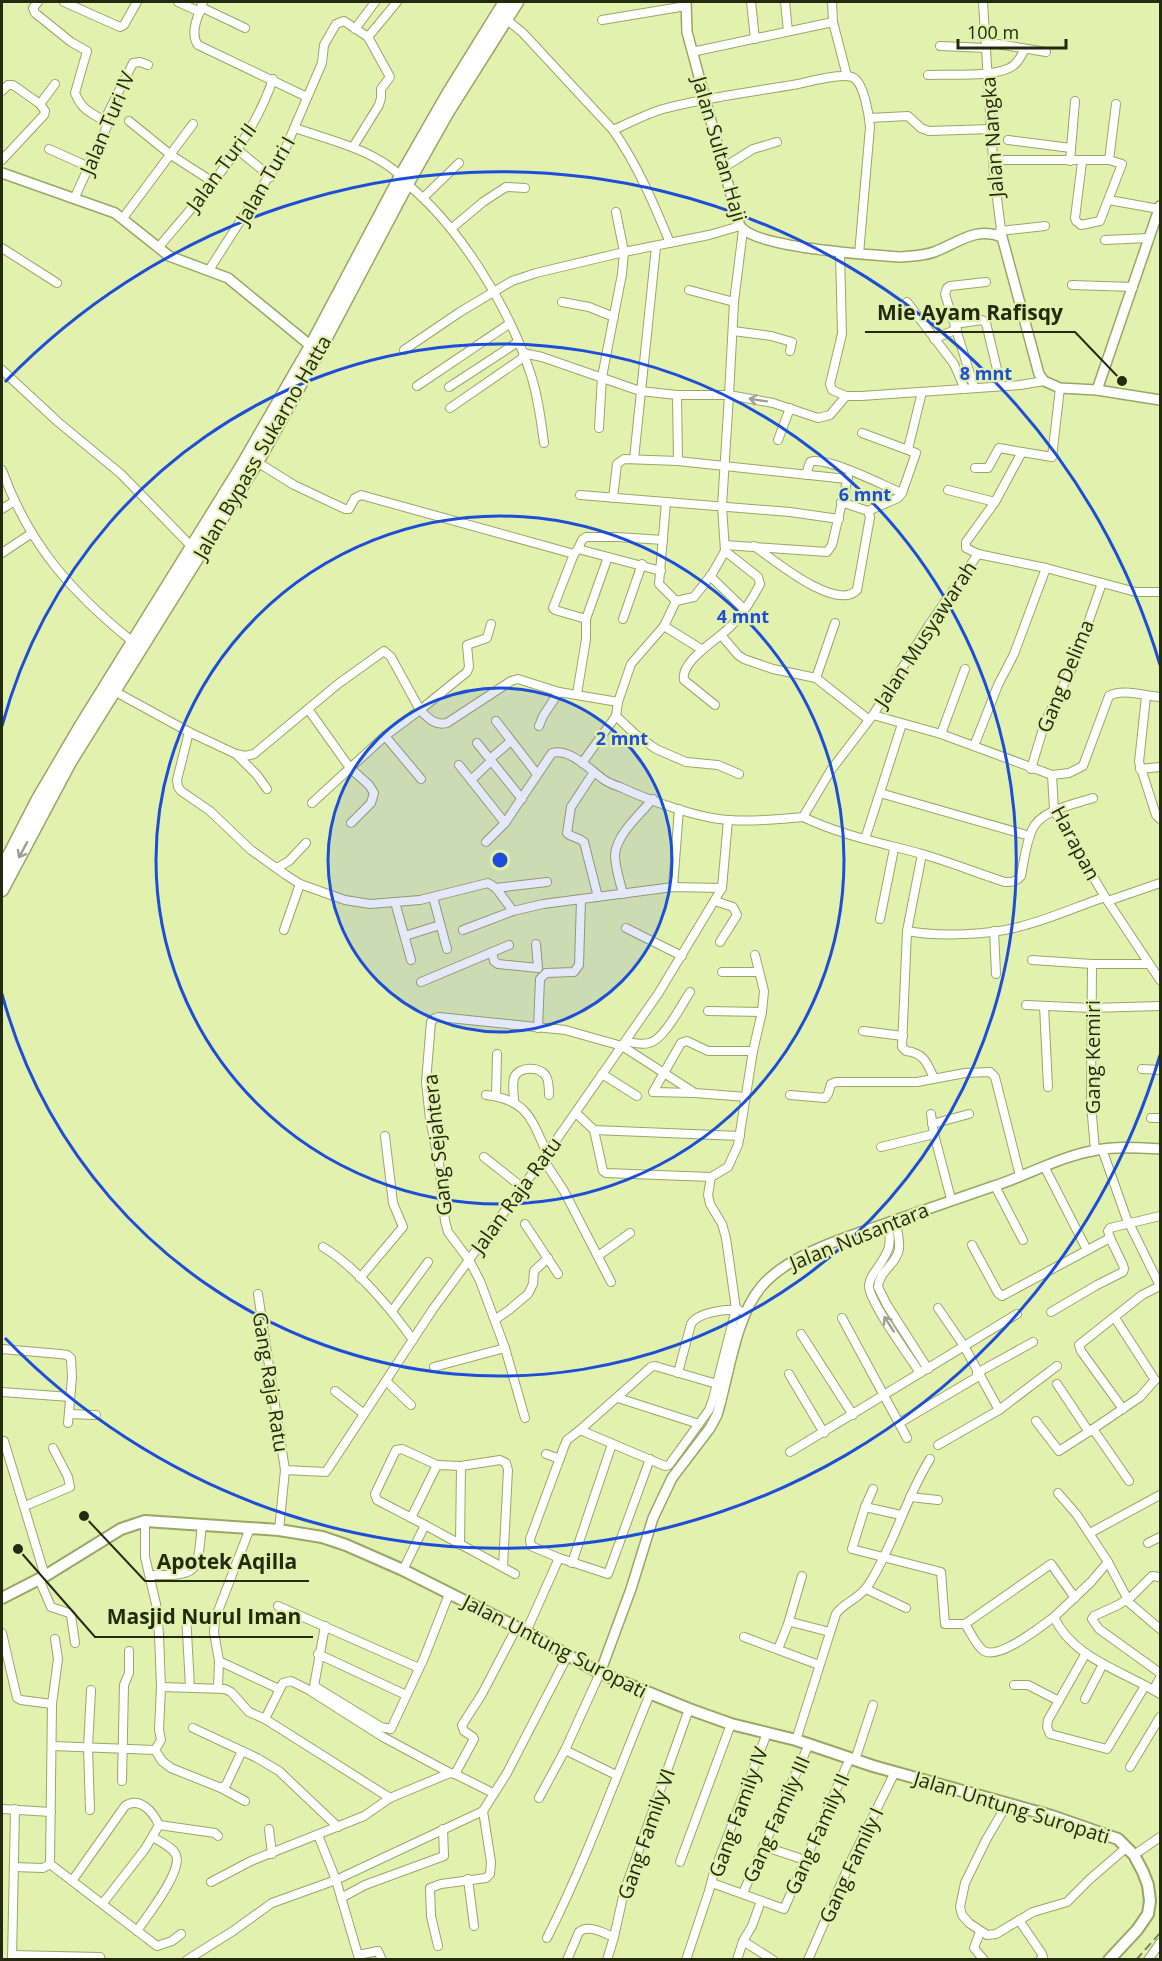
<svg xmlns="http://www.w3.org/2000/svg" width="1162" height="1961" viewBox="0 0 1162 1961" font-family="'Open Sans',sans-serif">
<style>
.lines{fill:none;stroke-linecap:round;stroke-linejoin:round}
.minor-casing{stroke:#9aa666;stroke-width:10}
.tertiary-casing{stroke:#9aa666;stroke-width:12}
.secondary-casing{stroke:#9aa666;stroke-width:14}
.trunk-casing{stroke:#9aa666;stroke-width:15}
.minor{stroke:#fff;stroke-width:8}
.tertiary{stroke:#fff;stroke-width:9}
.secondary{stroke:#fff;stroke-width:10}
.trunk{stroke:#fff;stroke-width:12}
.rail{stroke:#7d8558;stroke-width:2;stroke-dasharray:9 4.5;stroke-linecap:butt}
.oneway{stroke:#9d9f93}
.ring{fill:none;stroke:#1d4ed8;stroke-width:3}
.labels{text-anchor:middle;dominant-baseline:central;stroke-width:4.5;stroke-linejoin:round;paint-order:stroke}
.street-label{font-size:20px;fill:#25290f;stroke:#e3f1ae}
.centre{fill:#1d4ed8;stroke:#e3f1ae;stroke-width:3}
.ring-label{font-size:18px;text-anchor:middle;font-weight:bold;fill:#1d4ed8;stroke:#e3f1ae;stroke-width:4.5;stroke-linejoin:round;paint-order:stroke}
.leader{fill:none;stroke:#25290f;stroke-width:2}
.callout-dot{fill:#25290f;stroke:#e3f1ae;stroke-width:2}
.callout-label{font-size:21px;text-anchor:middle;font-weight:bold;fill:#25290f;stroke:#e3f1ae;stroke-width:4.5;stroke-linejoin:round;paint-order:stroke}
</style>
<rect width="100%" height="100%" fill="#e3f1ae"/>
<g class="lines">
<g class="minor-casing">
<g id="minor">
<path d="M38,2L33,8L35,13L71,42L87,51L75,93C83,113 93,112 108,124L75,197"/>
<path d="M64,2L120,27L124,25L137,2"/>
<path d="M178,2L200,12"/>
<path d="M203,2C199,14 189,33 198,45L307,97"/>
<path d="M751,2L755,39"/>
<path d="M785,2L788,31"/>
<path d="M832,2L833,22L847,76"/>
<path d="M983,2L994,175L1002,237"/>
<path d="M201,7L245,28"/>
<path d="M506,19L523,33L613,130C637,164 654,204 670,243"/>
<path d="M602,20L686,6"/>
<path d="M355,29L375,2"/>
<path d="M986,42L1046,52"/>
<path d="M940,46L986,48"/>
<path d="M692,52L833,22"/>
<path d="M928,75C949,74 999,78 1014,65C1019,61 1022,54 1025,49"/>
<path d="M2,91L8,85H13L40,104L55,84"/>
<path d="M869,118L908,116L921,128L929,131L991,129"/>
<path d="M104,121L133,63L140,62L148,65"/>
<path d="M129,121L171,155L213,182"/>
<path d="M295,128C332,141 372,149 401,176"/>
<path d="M613,130C629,123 646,114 663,109C707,97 753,92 798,84C811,81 841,73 852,77C864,81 869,116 870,127L859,254"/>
<path d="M1008,140L1071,148"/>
<path d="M353,147L379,105L381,98V89L390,77L368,37"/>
<path d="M49,149L89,167"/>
<path d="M238,150L271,177"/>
<path d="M2,160L44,115L45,111L40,104"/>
<path d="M993,160H1109L1122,164L1100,221L1081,225L1076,221L1075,218L1082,162"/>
<path d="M1109,160L1116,104"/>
<path d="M1070,161L1075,101"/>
<path d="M723,168L753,149L777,142"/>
<path d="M407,184C460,227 510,309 531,375C538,397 541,420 544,443"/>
<path d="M424,197L459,163"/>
<path d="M1109,200L1159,209"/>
<path d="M123,218L193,124"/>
<path d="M452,228L483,202L506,187L525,188"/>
<path d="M1000,231L1045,226"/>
<path d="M1105,240L1149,238"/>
<path d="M2,248L57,283"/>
<path d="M158,248C201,196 251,145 273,79"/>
<path d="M840,252L842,334L830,384L832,390L846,396H861L1020,385L1044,381"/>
<path d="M209,270L283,154L322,63L324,45L336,24L344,21L368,37L397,2"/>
<path d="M1072,285L1133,287"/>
<path d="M689,290L734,302"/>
<path d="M562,302L589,307L614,317"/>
<path d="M907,302L954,364L965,389"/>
<path d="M955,324L982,320L986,323L1001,386"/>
<path d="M733,331L771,336L792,342L790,351"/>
<path d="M934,339L957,329"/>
<path d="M404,350L460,312L512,281L536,273L624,252L709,235L740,226"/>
<path d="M523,353L542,357L640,391L677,395H729L773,403L818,418L830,415L846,396"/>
<path d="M2,370L58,422L121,474L193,548"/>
<path d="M417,386L509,324"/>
<path d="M449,387L518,342"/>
<path d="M974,387L945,294L947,288L950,286L986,282"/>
<path d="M1060,388L1052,457L1022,452L995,502L966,542V548L978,554L1046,568L1136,592H1160"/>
<path d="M677,395L678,461"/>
<path d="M450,408L524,357"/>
<path d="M599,428L602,377L622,274L624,252L616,212"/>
<path d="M778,440L790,408"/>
<path d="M908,449L922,392"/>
<path d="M634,459L656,247"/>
<path d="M257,462L294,485L345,509H349L355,498L361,495L574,554L578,549L661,571"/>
<path d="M975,468H988L999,448L1022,452"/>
<path d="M2,470C29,545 72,593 133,642"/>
<path d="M806,475L810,462C825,455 884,486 902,493L916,453L862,433"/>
<path d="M948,490L995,502"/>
<path d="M580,495L790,512L839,519"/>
<path d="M613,498L617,464L624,459L678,461L847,479"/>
<path d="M666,502L659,584L676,601"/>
<path d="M2,509L13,502"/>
<path d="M868,511L898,498L902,493"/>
<path d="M725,545L827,552L832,545L848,477"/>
<path d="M754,546C774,560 836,612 857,590L870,517L868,511L841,502"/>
<path d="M578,549L582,540L586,537H617L663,540"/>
<path d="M2,553L32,533"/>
<path d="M574,554L553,608L555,610L586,619"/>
<path d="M710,576L744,609"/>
<path d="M623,619L642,564"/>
<path d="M664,626L701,649"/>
<path d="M721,635L738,655L744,659L773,669L816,678L868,719"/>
<path d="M816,678L835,623"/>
<path d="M114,691L189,732L236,754L245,756L254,754L338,684L384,651L391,657L420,710L467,672L469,667L467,645L487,638L491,624"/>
<path d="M577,694L586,639V619L608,557"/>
<path d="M1146,696L1139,762L1156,815L1160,819"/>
<path d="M1160,697C1145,696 1122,688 1109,696L1083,766L1069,773L1052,775L1054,810L1105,897L1160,980"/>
<path d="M715,705L684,680C680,660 721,638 733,624C743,613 753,598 760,584L758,577L725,551"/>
<path d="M308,709L350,768L369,785L374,793L371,803L351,823"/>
<path d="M873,715L929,625L978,554"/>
<path d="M616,716L635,734L656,749L686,762L718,765L739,774"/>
<path d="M496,721L537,774"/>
<path d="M539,726L543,716L559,692"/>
<path d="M189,732L177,780L178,787L181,791L210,811L251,850L286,875L300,884L345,900L370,904L420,900L488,883L496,888L513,911L543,904L673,887L722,888"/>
<path d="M941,734L965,669"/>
<path d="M385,736L421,779"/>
<path d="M477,743L522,799"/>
<path d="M974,746L998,685L1014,654L1046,568"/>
<path d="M237,755L257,775L267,789"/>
<path d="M490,759L511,741"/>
<path d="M582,763L616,716L618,702L631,664L664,626L676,601L694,597L712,574L725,551L722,506L729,395L734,302L743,230"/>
<path d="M459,765L505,823"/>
<path d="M1031,769L1045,722L1073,666L1102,583"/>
<path d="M1140,769L1160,767"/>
<path d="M594,772L571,807L567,833C572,838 578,837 584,842L598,897"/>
<path d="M471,780L491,761"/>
<path d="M880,793L1030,836"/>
<path d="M312,803L385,736L420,710C428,718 435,726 447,723L511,681L518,679L559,692L618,702"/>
<path d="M803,817C840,835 882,843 922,854C950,862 977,873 1005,882C1012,882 1016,882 1021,876C1024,861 1026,843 1032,830C1040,810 1075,804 1093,798"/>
<path d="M865,839L902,724"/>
<path d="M486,842L505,823L552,753C570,748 590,770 603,779C608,783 614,785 620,787C648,800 700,819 730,820C754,822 779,819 803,817L831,770L873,715L941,734L1052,775"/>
<path d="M922,854L907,931L902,1047L906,1051C924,1053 927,1063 934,1078"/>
<path d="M277,868L289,861L306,843"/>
<path d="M673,887L679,809"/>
<path d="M496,888L547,882"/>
<path d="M623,894C620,881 615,868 615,855C616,835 640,814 653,799"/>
<path d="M433,897L447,949"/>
<path d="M715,901L733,907L737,915L720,942"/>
<path d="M1108,901L1160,883"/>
<path d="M395,902L411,960"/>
<path d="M880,919L894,849"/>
<path d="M626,928L682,956"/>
<path d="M284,930L300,884"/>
<path d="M463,930L513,911"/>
<path d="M907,931C940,937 990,935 1022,926C1050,919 1078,906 1105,897"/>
<path d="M994,931L996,974"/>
<path d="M405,936L440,925"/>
<path d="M492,952L494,961L498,964L538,968L536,944"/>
<path d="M1032,960L1092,964H1149"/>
<path d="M1092,964L1091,1104L1095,1150"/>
<path d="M722,972H758"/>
<path d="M421,982L509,945"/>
<path d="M1026,1005L1091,1008L1160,1006"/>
<path d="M1044,1006L1048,1087"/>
<path d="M708,1011L762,1012"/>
<path d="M538,1028L540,979L546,973L574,972L579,965L581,900"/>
<path d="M863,1031L903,1036"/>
<path d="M626,1041C633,1043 641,1045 649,1043C664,1040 682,1004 690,992"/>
<path d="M1142,1069L1160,1070"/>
<path d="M602,1074L637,1096"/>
<path d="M694,1093L653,1092L681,1043L687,1041L708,1051H753"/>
<path d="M486,1095C528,1100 531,1119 547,1153"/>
<path d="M790,1095L825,1098L828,1094L831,1084L836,1082H917L965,1073L990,1072L995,1077L1020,1176"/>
<path d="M496,1096L497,1054"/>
<path d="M514,1101C514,1094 512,1085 514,1078C519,1066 539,1066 546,1076C549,1081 549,1089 549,1095"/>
<path d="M576,1113L594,1130L603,1171L606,1173L711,1177"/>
<path d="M931,1114L934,1134L951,1199"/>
<path d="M1151,1118H1160"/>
<path d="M932,1124L969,1114"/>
<path d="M594,1130L740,1136"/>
<path d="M881,1147L934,1134"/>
<path d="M1102,1149L1126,1217L1160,1286"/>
<path d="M484,1157L523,1188"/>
<path d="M543,1159L564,1191L611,1282"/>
<path d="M1044,1166L1087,1250"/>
<path d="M995,1186L1023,1240"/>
<path d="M895,1220C897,1229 900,1240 899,1249C897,1264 879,1271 878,1287L887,1305L928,1369"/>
<path d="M887,1223C894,1247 887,1254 874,1273C871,1278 869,1281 869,1286C869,1302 910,1357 920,1373"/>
<path d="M525,1224L558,1274"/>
<path d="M972,1245L998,1293L1002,1296L1110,1238L1108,1231L1110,1228L1160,1216"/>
<path d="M323,1247C355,1266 392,1310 413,1340"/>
<path d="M598,1256L630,1233"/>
<path d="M360,1278L403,1227L393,1203L385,1136"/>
<path d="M258,1294L285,1470"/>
<path d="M938,1308L964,1346L999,1410"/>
<path d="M392,1311L428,1262"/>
<path d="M1051,1312L1097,1285L1123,1272L1124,1269L1123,1265L1110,1238"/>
<path d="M842,1318L907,1438"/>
<path d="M1115,1318L1155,1380"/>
<path d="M496,1319L509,1310L528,1294L533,1284L534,1271L548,1258"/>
<path d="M801,1334L853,1415"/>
<path d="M2,1349L60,1354L67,1355L71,1358L72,1377L68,1423"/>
<path d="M434,1367L505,1348"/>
<path d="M678,1373L691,1324C698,1312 726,1309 739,1310"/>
<path d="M977,1373L1033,1342"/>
<path d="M789,1374L824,1433"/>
<path d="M386,1381L411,1405"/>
<path d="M1057,1384L1089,1432"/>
<path d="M335,1391L364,1414"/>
<path d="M2,1392L70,1397"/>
<path d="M618,1398L699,1424"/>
<path d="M1123,1409L1081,1351L1079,1345L1142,1295L1160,1286"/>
<path d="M69,1414L96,1415"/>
<path d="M525,1418L505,1348L480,1281L469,1260L448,1232L445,1221L439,1163L430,1119L426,1082L431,1022L435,1018L439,1017L565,1030L622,1046L695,1093L746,1097"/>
<path d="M1036,1421L1059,1451L1093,1429"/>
<path d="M901,1422L979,1376"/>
<path d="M580,1430L665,1466L669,1465L709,1410L713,1399L736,1309L726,1238L722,1224L710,1204L708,1195L711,1177L728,1167L738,1145L753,1051L762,1012L764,991L755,955"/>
<path d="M4,1441L45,1576"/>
<path d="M938,1445L999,1410L1057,1366"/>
<path d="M790,1452L1017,1314"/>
<path d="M546,1454L560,1459"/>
<path d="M650,1459L608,1574L559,1558L531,1546L530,1539L564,1447L567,1440L580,1430L651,1367L655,1366L717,1384"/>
<path d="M1129,1481L1093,1429L1140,1397L1155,1380"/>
<path d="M873,1489L865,1507L852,1549L941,1572L945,1624H965C970,1631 976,1646 984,1651C1000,1660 1041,1626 1054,1617"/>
<path d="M1058,1493L1077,1515L1108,1562L1091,1582L1054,1617C1073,1659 1124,1671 1160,1694"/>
<path d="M910,1497L938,1500"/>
<path d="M25,1506L70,1487L68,1477L53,1448"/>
<path d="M865,1507L901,1515"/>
<path d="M411,1518L437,1465L461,1466L500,1460L506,1463L508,1470L503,1567"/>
<path d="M145,1521V1557L156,1604L159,1634L161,1687L159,1730L161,1740L155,1750"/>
<path d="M425,1525L377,1500L375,1494L396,1450L402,1449L437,1465"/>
<path d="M279,1530L285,1470L326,1472L433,1309L543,1159L658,994L722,888L728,820"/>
<path d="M1090,1533L1160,1495"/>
<path d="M1148,1543L1160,1537"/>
<path d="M460,1545L461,1466"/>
<path d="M1108,1562L1126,1596"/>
<path d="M572,1563L612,1444"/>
<path d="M403,1570L425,1525L515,1574"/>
<path d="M150,1575C201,1576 197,1572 202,1524"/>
<path d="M1160,1577L1152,1576L1131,1597L1118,1605L1094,1616L1092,1619L1099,1629L1160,1673"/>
<path d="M39,1579L51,1607L69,1613L71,1615L75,1643"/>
<path d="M866,1589L906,1608"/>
<path d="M1126,1600L1160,1629"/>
<path d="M278,1606L419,1668"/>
<path d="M186,1614L190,1687"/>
<path d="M788,1624L802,1576"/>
<path d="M965,1624L1051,1564L1075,1598"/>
<path d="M325,1626L314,1686L381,1727L391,1729L424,1658L449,1594"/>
<path d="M526,1632L559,1558"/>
<path d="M2,1633L17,1698L21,1700L52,1704L50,1864L43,1868L14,1867"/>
<path d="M744,1637L819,1665"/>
<path d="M778,1649L788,1624L791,1622L830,1632"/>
<path d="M1086,1653L1048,1720L1047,1727L1050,1734L1107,1749L1145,1686"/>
<path d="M318,1654L406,1695"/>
<path d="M219,1661L279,1689"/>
<path d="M600,1673L565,1750L616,1775"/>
<path d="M1014,1685H1028L1059,1701"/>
<path d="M161,1687L225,1689L231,1692L249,1712L265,1719L390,1798"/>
<path d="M218,1688L219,1661L214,1632L215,1619L250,1528"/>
<path d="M1153,1690L1160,1678"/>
<path d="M1085,1699L1103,1664"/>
<path d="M52,1704L58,1659L55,1639"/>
<path d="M265,1719L283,1683L291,1681L309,1690L383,1737L450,1773L455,1774L493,1793"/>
<path d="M193,1728L257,1758L279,1771L338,1827"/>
<path d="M796,1740L836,1614C844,1602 860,1599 869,1584C894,1545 905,1499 930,1459"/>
<path d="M52,1746L155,1750"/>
<path d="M155,1750L162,1761L171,1768L221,1788L245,1801"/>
<path d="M855,1760L873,1705"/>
<path d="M1130,1767L1160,1717"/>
<path d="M455,1774L474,1739L473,1737L464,1731L462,1725L482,1694L517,1627"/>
<path d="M122,1781L124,1685L129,1673V1651"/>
<path d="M221,1788L226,1785L242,1751"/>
<path d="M539,1798L565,1750"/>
<path d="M1007,1804L986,1840L965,1883L960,1907L962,1915L969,1923L987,1935L996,1934L1033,1912L1067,1902L1090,1879L1127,1847"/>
<path d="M2,1809L51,1812"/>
<path d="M90,1810L88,1747L91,1690"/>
<path d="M159,1825L215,1833L218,1836"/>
<path d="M269,1829L272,1854"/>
<path d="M318,1835L336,1880L358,1955L378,1951L382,1960"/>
<path d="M763,1846L805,1860"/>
<path d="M1134,1855L1160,1837"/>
<path d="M680,1862L731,1724"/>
<path d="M50,1864L157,1946L172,1941L181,1934"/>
<path d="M468,1879L474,1926"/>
<path d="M72,1881L125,1806C140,1796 153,1812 159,1825L145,1849L103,1903"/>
<path d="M211,1882L251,1861L364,1816L390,1798L450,1773"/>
<path d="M712,1883L784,1909L850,1758"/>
<path d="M743,1893L809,1744"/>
<path d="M341,1898L365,1885L444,1856L443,1829"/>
<path d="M761,1901L752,1926L743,1941L773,1960"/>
<path d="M1019,1920L1042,1954L1043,1957L1040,1960"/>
<path d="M137,1931C147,1916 183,1871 176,1855C173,1847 160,1842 153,1837"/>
<path d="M980,1932L974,1948L984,1960"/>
<path d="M547,1938C587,1859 616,1776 650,1694"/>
<path d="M438,1946L431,1916L430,1888L441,1884L486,1878L490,1874L491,1862L483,1811L507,1773L568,1655"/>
<path d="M12,1955L100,1957"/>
<path d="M12,1960L15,1809"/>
<path d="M187,1960L233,1931L272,1903L336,1880L483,1811"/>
<path d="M567,1960L579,1932C589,1924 603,1933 614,1937"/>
<path d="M607,1960L614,1937L624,1892L689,1709"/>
<path d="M686,1960L709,1891L714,1872L767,1733"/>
<path d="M737,1960L743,1941"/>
<path d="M808,1960L850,1863L895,1772"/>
<path d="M1148,1960L1160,1943"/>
</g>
</g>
<g class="tertiary-casing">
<g id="tertiary">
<path d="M686,2L687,32L738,221C739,223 741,228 743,229C763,248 870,255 900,257C912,256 923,256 934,252C958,243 976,226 1002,237L1039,374L1044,381L1060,388L1097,390L1160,400"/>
<path d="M2,173L115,213L169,256L228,278L311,346"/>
<path d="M1097,390L1160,206"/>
<path d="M600,1673L631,1589L653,1518L672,1478L710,1428L717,1415C729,1376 735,1318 761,1287C788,1254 850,1236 890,1222C925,1210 959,1198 994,1186C1029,1175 1060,1156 1097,1150C1117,1146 1140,1148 1160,1149"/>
</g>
</g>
<g class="secondary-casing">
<path id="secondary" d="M2,1598L45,1576L121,1529L145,1521L279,1530L322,1537L346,1545L403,1570L526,1632L600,1673L689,1709L731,1724L796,1740L873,1766L1052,1816L1118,1839L1134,1855L1143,1872L1148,1885L1150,1901L1148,1914L1137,1930L1109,1960"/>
</g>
<g class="trunk-casing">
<g id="trunk">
<path d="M2,869L38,799L79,729L242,466L311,346L401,176L448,94L505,2"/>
<path d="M2,890L70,762L257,462L321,347L407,184L447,113L517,2"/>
</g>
</g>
<use href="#minor" class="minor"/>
<use href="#tertiary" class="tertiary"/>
<use href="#secondary" class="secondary"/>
<use href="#trunk" class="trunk"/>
<path class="rail" d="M1136,1960L1160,1933"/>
</g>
<defs><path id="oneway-shaft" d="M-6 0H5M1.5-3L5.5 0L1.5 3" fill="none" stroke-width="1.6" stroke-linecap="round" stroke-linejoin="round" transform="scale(1.5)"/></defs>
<g class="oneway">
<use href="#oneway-shaft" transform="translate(758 400) rotate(-171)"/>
<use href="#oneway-shaft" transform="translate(23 850) rotate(118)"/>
<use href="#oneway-shaft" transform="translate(889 1324) rotate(-123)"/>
</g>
<circle cx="500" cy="860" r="172" fill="#1d4ed8" fill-opacity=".12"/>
<g class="ring">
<circle cx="500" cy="860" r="172"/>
<circle cx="500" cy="860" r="344"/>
<path d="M2 726A516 516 0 1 1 2 994"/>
<path d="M1160 1055A688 688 0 0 1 5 1338M5 382A688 688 0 0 1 1160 665"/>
</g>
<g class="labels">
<g class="street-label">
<text transform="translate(107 123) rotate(-67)">Jalan Turi IV</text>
<text transform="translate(992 137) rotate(-94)">Jalan Nangka</text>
<text transform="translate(720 149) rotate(74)">Jalan Sultan Haji</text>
<text transform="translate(221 167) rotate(-54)">Jalan Turi II</text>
<text transform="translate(265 180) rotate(-60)">Jalan Turi I</text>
<text transform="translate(262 447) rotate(-60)">Jalan Bypass Sukarno Hatta</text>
<text transform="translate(925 634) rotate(-57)">Jalan Musyawarah</text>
<text transform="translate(1065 676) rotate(-68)">Gang Delima</text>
<text transform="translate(1076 843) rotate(62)">Harapan</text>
<text transform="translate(1092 1057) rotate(-90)">Gang Kemiri</text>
<text transform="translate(437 1145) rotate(-96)">Gang Sejahtera</text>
<text transform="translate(516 1195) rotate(-54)">Jalan Raja Ratu</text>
<text transform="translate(859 1236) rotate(-22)">Jalan Nusantara</text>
<text transform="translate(271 1382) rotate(81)">Gang Raja Ratu</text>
<text transform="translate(555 1646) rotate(27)">Jalan Untung Suropati</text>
<text transform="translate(1012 1807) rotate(17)">Jalan Untung Suropati</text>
<text transform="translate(738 1812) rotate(-70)">Gang Family IV</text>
<text transform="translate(776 1819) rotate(-66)">Gang Family III</text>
<text transform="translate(646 1834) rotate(-71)">Gang Family VI</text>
<text transform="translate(817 1834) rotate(-66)">Gang Family II</text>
<text transform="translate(851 1865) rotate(-65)">Gang Family I</text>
</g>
</g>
<circle cx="500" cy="860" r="9" class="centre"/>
<g class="ring-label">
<text x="986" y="380">8 mnt</text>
<text x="865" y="501">6 mnt</text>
<text x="743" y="623">4 mnt</text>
<text x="622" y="745">2 mnt</text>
</g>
<path class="leader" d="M1122 381L1075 332H865M84 1516L145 1581H309M18 1549L95 1637H313"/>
<g class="callout-dot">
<circle cx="1122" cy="381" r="6"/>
<circle cx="84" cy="1516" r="6"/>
<circle cx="18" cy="1549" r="6"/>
</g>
<g class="callout-label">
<text x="970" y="320">Mie Ayam Rafisqy</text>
<text x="227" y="1569">Apotek Aqilla</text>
<text x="204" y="1624">Masjid Nurul Iman</text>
</g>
<rect width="1162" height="1961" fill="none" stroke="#25290f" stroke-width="6"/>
<path d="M958 39v9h108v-9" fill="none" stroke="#25290f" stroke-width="3"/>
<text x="967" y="39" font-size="18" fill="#25290f" stroke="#e3f1ae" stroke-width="4.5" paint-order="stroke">100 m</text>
</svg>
